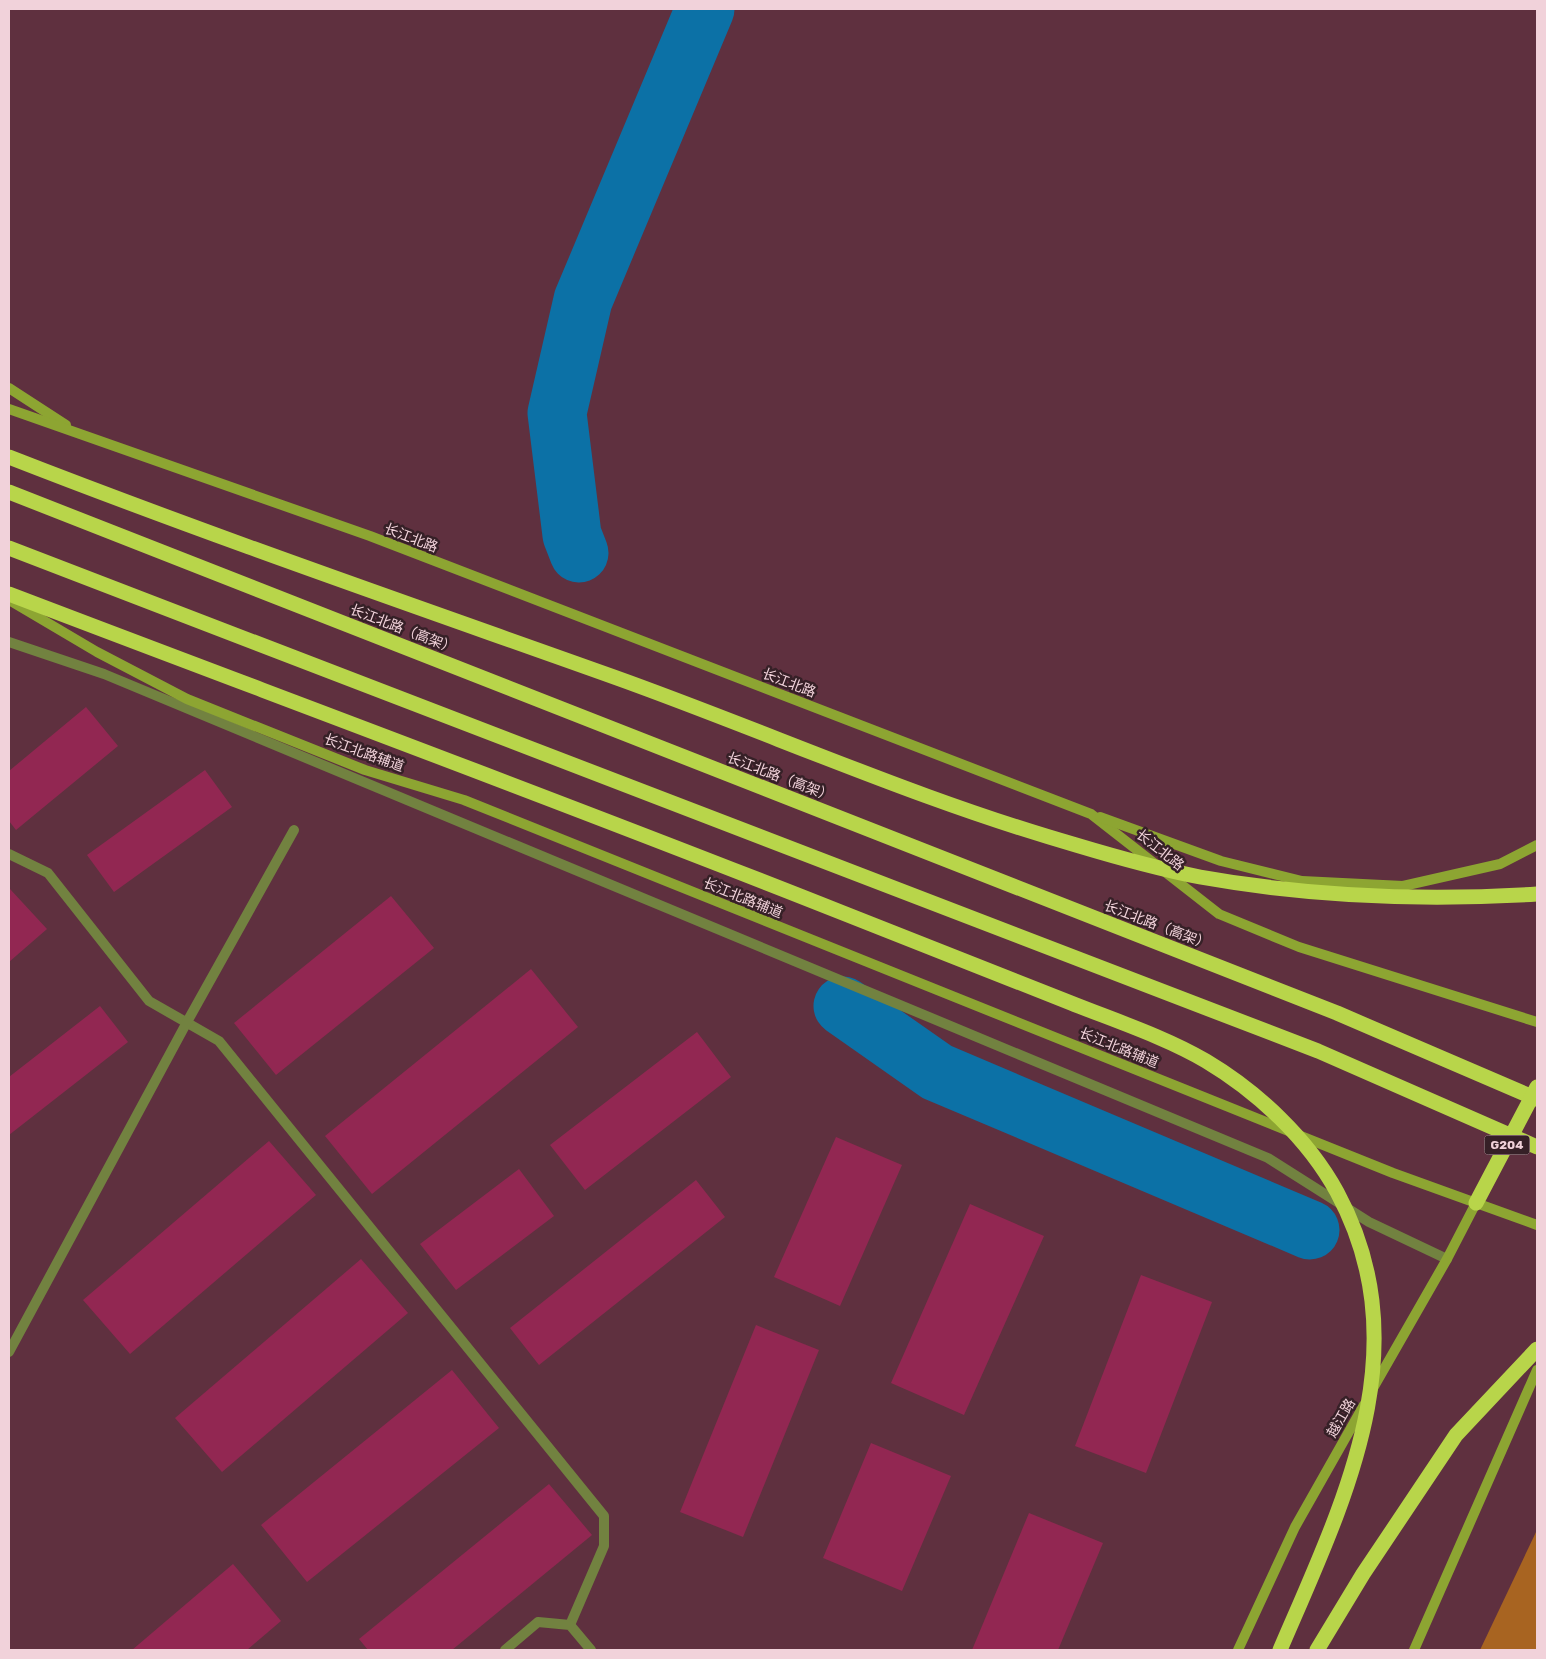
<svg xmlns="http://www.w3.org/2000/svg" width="1546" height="1659" viewBox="0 0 1546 1659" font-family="Rubik,'Noto Sans SC',sans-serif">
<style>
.forest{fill:#a86421}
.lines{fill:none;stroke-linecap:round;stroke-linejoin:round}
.river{stroke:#0c71a6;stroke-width:59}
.building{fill:#922752}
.street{stroke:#728240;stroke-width:10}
.secondary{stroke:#8da532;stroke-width:10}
.highway{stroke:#b8d54a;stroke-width:15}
.labels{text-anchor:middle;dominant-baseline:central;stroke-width:5;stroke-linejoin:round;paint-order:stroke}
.shield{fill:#362027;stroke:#b99da4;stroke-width:1}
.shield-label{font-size:12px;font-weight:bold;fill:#f1d2da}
.street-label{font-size:14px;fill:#f1d2da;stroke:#362027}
</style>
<rect width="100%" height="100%" fill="#5f303f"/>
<path class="forest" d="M1537,1530V1650H1480Z"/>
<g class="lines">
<g class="river">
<path d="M579,553L572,535L557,413L583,300L705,9"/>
<path d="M843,1006L937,1072L1310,1230"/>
</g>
</g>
<g class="building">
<path d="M86,707L118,746L16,830L9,821V771Z"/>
<path d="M205,770L232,807L114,892L87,855Z"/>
<path d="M10,889L47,929L9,962V890Z"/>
<path d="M391,896L434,948L276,1075L234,1023Z"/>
<path d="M531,969L578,1027L372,1194L325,1136Z"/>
<path d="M100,1006L128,1042L9,1135V1077Z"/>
<path d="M697,1032L731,1077L585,1190L550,1145Z"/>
<path d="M836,1137L902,1165L840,1306L774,1277Z"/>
<path d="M269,1141L316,1195L130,1354L83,1300Z"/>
<path d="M519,1169L554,1216L456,1290L420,1244Z"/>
<path d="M696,1180L725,1217L539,1365L510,1328Z"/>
<path d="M970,1204L1044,1236L964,1415L891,1383Z"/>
<path d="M361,1259L408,1313L222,1472L175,1418Z"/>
<path d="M1141,1275L1212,1302L1146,1473L1075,1446Z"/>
<path d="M756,1325L819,1350L743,1537L680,1512Z"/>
<path d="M452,1370L499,1428L307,1582L261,1525Z"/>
<path d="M871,1443L951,1476L902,1591L823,1558Z"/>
<path d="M549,1484L592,1535L452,1650H368L359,1639Z"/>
<path d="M1029,1513L1103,1543L1058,1650H972Z"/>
<path d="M233,1564L281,1621L247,1650H132Z"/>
</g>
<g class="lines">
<g class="street">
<path d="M9,642L104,674L1268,1158L1369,1222L1447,1259"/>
<path d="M9,854L48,873L149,1001L219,1041L604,1516V1546L570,1625"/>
<path d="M9,1352L187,1022L294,830"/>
<path d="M505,1650L538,1622L570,1625L591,1650"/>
</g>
<g class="secondary">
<path d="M9,388L66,425"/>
<path d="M9,409L370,536L1091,814L1219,914L1299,947L1537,1022"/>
<path d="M9,600L97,652L187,699L365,770L464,800L1393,1173L1537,1225"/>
<path d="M1100,817L1221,861L1302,881L1403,886L1500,864L1537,845"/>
<path d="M1372,1390L1447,1259L1476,1203"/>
<path d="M1238,1650L1295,1527L1364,1405"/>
<path d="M1414,1650L1537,1370"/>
</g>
<g class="highway">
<path d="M9,457C209,535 412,605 614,677C768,732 918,800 1076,845C1116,857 1159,869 1200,877C1312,897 1424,901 1537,894"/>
<path d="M9,492L1337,1013L1537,1099"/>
<path d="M9,548L1318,1051L1537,1147"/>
<path d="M9,594C287,700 566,803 843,913C919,943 995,973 1071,1003C1116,1021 1165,1037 1206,1061C1258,1092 1308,1139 1337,1192C1422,1349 1343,1503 1280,1650"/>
<path d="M1476,1203L1537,1087"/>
<path d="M1317,1650L1363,1574L1456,1435L1537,1349"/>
</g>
</g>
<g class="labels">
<rect class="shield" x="1484.5" y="1135.5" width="45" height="19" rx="4"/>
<g class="shield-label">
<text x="1507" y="1145">G204</text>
</g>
<g class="street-label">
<text transform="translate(411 538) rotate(21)">长江北路</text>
<text transform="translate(403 629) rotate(21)">长江北路（高架）</text>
<text transform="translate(789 683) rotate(21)">长江北路</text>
<text transform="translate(364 753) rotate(20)">长江北路辅道</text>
<text transform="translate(780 777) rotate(21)">长江北路（高架）</text>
<text transform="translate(1160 850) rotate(38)">长江北路</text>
<text transform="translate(743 898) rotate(22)">长江北路辅道</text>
<text transform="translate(1157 925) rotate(21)">长江北路（高架）</text>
<text transform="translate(1119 1048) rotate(22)">长江北路辅道</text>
<text transform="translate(1341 1418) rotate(-60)">越江路</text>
</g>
</g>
<rect width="1546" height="1659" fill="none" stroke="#f1d2da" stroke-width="20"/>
</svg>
